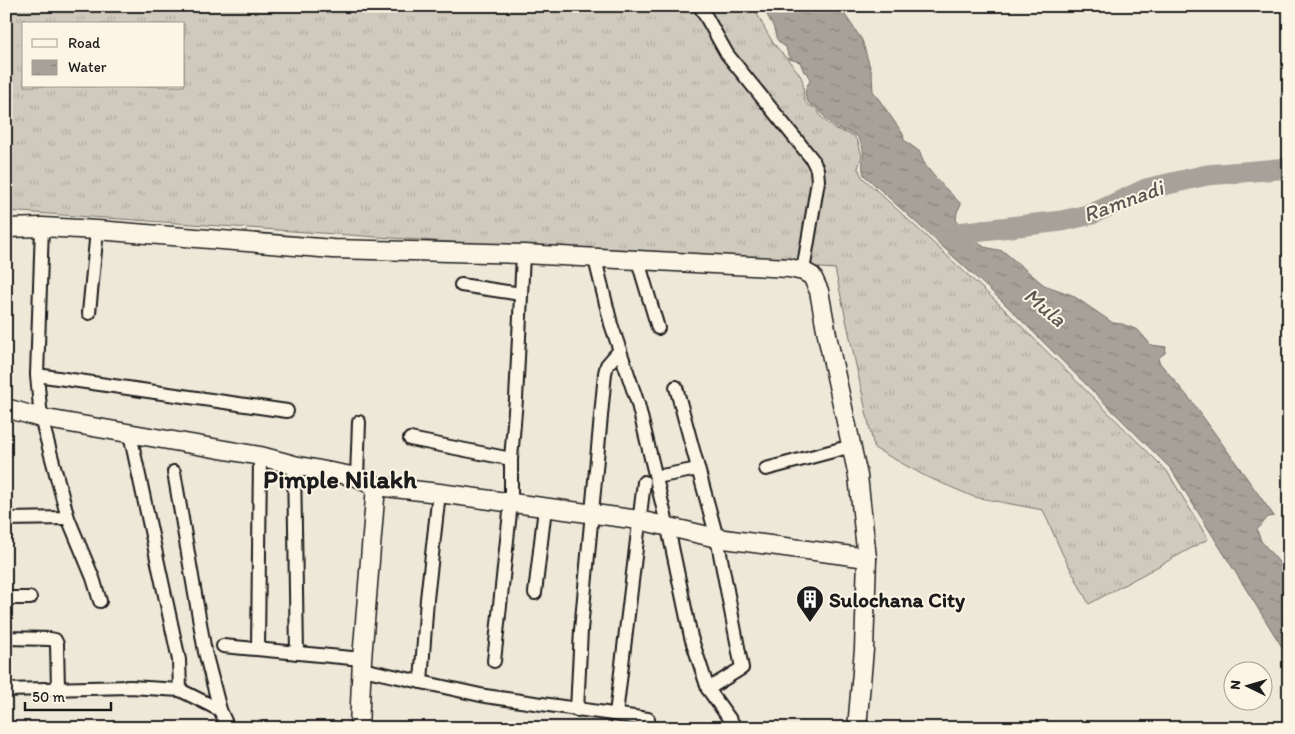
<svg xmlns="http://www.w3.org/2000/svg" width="1295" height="734" viewBox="0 0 1295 734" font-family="Itim,sans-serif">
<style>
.grass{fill:url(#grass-tufts);stroke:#76736c;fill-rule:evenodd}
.water{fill:url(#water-ripples);stroke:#6f6c67}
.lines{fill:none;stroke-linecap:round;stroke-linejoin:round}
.river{stroke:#a7a299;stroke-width:21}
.street-casing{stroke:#1c1c1c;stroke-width:16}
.secondary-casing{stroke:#1c1c1c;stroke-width:21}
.street{stroke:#fcf5e5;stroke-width:12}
.secondary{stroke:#fcf5e5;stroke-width:18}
.labels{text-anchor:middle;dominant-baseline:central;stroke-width:4;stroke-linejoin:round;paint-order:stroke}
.poi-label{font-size:21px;font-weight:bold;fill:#1c1c1c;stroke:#fcf5e5;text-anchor:start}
.water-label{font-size:22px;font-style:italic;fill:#5b5854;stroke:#fcf5e5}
.district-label{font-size:26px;font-weight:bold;fill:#1c1c1c;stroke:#fcf5e5}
</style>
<defs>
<pattern id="grass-tufts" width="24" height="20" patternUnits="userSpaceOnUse" patternTransform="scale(1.25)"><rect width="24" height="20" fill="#cfcabd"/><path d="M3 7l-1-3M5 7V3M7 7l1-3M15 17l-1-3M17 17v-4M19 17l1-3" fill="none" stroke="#b1ada2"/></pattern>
<pattern id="water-ripples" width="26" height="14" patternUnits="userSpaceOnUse" patternTransform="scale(1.25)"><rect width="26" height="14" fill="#a7a299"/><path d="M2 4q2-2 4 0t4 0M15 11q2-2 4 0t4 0" fill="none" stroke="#87837c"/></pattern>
</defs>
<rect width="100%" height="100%" fill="#eee8d9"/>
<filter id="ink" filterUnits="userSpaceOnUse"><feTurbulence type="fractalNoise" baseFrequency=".02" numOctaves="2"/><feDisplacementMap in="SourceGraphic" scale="10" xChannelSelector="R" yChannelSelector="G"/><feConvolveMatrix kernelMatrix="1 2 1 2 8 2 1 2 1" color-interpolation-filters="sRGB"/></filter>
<g filter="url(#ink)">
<path class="grass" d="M6,6H753C760,19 766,32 774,44C783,55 794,65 801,77C807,88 797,106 816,107L821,117L835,129L853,135L858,142L862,156L858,168L862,177L998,303L1167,471L1208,539L1089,604L1062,553L1043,510L974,497L925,476L874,448L835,269L6,211ZM24,24H184V86H24Z"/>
<path class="water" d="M765,6H839L862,40L872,74L873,91L903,134L904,140L920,152C922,168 950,192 961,204L957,212L956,221L984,247L1003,251L1044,285L1072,295L1113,323L1122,324L1138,330L1151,345L1166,347L1165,353L1158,358L1159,362L1193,403L1274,516L1268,517L1257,530L1261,541L1289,574V658L1171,469L1001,300L864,175C860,163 867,153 860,141C855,130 842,132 834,126C826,120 821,113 816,105H811C803,98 804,89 810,81L808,73L804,72L800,62L789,59L786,47C774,40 777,37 773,26C769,18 766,15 765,6Z"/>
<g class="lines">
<path class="river" d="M957,233L1062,221L1092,214L1146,189L1207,175L1289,168"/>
<g class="street-casing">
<g id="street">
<path d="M700,6L727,54L812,159L817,169L818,181L803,271"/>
<path d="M42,227L37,375L41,418L68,518L93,578L100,601"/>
<path d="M595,259L611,324L638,404L668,528L691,637L708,689L736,728"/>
<path d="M638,261L658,328"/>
<path d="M461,285L521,294"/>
<path d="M89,313L97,230"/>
<path d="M37,375L287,411"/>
<path d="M676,387L717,538L742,668L708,689"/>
<path d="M130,434L179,660L180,690"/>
<path d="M410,439L511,459"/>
<path d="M294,465L297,653"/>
<path d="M766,469L852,446"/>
<path d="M174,472L205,652L220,710"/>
<path d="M357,477L359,422"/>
<path d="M656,477L698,469"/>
<path d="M6,519L68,518"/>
<path d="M535,593L545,508"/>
<path d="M6,598H30"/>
<path d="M6,638L50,639L55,640L57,644L58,688"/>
<path d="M223,646L362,659"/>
<path d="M258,649L260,456"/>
<path d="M494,661L511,503V459L516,399L523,254"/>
<path d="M362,669L485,696L648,719V728"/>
<path d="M421,682L427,599L439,493"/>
<path d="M6,690L130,687L180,690L220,710L228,728"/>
<path d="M577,710L581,630L605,373L607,365L620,350"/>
<path d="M616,714L644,482"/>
</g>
</g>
<g class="secondary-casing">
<g id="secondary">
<path d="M6,228L42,227L97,230L333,249L523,254L789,268L803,271L812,276L819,291L828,340L858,476L867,558L864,649L857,728"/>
<path d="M6,408L41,418L260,456L294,465L357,477L376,486L439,493L639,520L717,538L867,558"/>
<path d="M359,728L362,659L376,486"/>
</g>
</g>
<use href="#street" class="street"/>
<use href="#secondary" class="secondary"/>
</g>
</g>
<defs>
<g id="building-pin" transform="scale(1.4375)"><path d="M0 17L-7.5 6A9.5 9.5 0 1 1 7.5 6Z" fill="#1c1c1c" stroke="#fcf5e5"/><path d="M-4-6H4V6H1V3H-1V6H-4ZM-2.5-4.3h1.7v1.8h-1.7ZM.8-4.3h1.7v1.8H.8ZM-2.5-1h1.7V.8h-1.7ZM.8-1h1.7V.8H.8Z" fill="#fff"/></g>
</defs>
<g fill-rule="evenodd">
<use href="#building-pin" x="810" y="599"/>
</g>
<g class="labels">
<g class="poi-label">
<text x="829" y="599">Sulochana City</text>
</g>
<g class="water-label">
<text transform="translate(1123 201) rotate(-20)">Ramnadi</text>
<text transform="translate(1045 307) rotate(40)">Mula</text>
</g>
<g class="district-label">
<text x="340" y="479">Pimple Nilakh</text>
</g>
</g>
<rect width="1295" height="734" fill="none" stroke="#fcf5e5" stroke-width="25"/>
<rect x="12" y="12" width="1270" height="709" fill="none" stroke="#1c1c1c" stroke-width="2" filter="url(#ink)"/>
<rect x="22" y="22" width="162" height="65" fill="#fcf5e5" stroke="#a29e95"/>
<rect x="32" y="39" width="25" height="8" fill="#fcf5e5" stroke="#a29e95"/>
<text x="68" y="48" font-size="15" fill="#1c1c1c">Road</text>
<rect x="32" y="60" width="25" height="15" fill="url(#water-ripples)" stroke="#a29e95"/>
<text x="68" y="72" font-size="15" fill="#1c1c1c">Water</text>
<g transform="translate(1248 686) rotate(275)"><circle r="24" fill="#fcf5e5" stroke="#a29e95"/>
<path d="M0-4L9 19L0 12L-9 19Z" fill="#1c1c1c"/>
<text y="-8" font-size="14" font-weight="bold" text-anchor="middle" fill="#1c1c1c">N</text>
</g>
<path d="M25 702v8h86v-8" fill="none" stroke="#1c1c1c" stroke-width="2.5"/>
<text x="32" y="702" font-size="15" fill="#1c1c1c" stroke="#fcf5e5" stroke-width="4" paint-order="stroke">50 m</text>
</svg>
